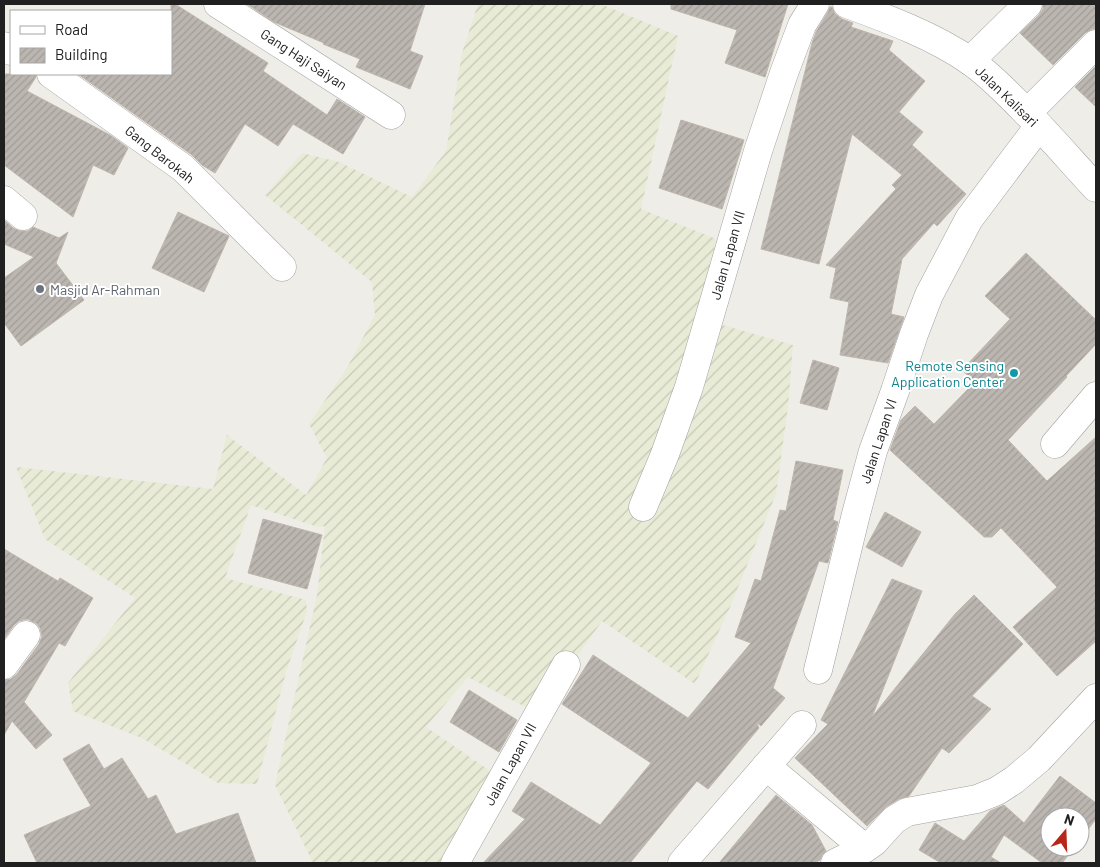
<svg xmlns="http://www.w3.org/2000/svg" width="1100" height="867" viewBox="0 0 1100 867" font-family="Barlow,sans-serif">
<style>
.farmland{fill:url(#farmland-furrows)}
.building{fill:url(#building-hatch);stroke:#bfb6ac}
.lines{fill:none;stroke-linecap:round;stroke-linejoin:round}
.minor-casing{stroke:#a1a1a1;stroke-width:29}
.minor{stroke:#fff;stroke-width:28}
.worship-dot{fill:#6b7280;stroke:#fff;stroke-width:2}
.culture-dot{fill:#0f9aa8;stroke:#fff;stroke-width:2}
.labels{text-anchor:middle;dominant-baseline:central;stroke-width:4;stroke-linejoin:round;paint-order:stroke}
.street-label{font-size:14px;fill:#202020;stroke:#fff}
.worship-label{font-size:14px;fill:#5b616d;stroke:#fff;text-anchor:start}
.culture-label{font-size:14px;fill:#0d838f;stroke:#fff;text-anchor:end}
</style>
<defs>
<pattern id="farmland-furrows" width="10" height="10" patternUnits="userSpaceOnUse" patternTransform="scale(1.25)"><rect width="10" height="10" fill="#e8ebd6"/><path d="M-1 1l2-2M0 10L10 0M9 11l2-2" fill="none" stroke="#c7c9b7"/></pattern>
<pattern id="building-hatch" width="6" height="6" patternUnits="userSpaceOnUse" patternTransform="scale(1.25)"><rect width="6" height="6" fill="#bcb6b1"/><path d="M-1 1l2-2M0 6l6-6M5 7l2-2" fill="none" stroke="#a19c98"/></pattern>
</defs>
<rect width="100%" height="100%" fill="#efede8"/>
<path class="farmland" d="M478,4H601L678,36L641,209L716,239L701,319L793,345L788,407L776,494L730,607L695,684L602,621L537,713L468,677L426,727L499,777L498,792L441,863H313L275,785L317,595L325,526L318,527L251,505L225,578L306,600L307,611L286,672L257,784L218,783L142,738L73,711L68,683L135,598L45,539L16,467L213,489L227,435L306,495L327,458L309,424L347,368L375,315L372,282L265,195L302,153L339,162L412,197L446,151L462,53Z"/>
<g class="building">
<path d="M171,4H175L268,63L263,71L327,115L337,99L365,117L343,154L293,124L278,146L245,124L215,173L202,165L192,155L78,74H171Z"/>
<path d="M247,4H425L410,51L423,56L410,89L356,67L360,59L323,44L324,43L274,22Z"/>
<path d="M671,4H788L765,77L725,63L737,30L671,9Z"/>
<path d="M1043,4H1096V29H1092L1085,33L1053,65L1020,33L1039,15L1043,9Z"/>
<path d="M830,7H832L835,14L842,19L853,23L851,27L893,41L889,50L925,81L899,112L923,132L912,145L966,194L937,226L934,223L902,259L891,314L904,317L888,363L840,355L849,302L830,298L836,268L826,265L896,189L892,185L902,175L852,134L819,264L761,249L812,43L816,32L828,12Z"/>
<path d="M1096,66V107L1075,87Z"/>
<path d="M4,74H36V77L27,91L110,135L128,148L114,175L93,165L73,217L4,165Z"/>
<path d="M681,120L744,140L722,209L659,188Z"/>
<path d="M178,212L229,236L204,292L152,268Z"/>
<path d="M4,220L13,228L20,231H28L33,227L59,238L68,232L56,263L84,300L21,346L4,323V278L34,257L4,244Z"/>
<path d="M1026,253L1096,320V344L1066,376L1067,377L1008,440L1047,481L1096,437V641L1057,676L1013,627L1057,587L1001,528L992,537H984L890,450L901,420L915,406L934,424L975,382L962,370L1010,319L985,296Z"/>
<path d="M813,360L839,368L827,410L800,403Z"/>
<path d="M796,461L843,470L833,520L838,522L828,563L819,561L773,688L785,698L761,726L756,722L759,728L708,789L697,781L630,863H483L525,819L512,811L531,782L600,825L651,763L562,704L593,655L688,718L751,643L735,637L755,579L761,581L780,510L786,511Z"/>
<path d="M885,512L921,532L902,567L866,547Z"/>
<path d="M263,519L322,535L307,589L248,573Z"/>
<path d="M4,549L58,581L60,578L93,598L65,646L59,643L24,702L52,735L36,749L12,721L4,735V680L11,679L17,674L39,644L42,636L40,628L36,623L27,619L19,621L14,625L4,639Z"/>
<path d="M892,579L922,591L872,717L955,614L974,595L1023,644L972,696L991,709L949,753L942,748L909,796L899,799L886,807L867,826L795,758L828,724L821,720Z"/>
<path d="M469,690L517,720L499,752L450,722Z"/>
<path d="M89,744L104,769L122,758L148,799L156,795L176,834L238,813L256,863H37L24,835L91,806L63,759Z"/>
<path d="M1060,776L1096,803V819L1080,840V817H1050V847H1075L1062,863H1042L1004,835L991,857L1001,863H941L919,850L935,823L964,841L990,811L1004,805L1024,823Z"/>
<path d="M776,795L812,825L826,851L822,855L820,860L814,863H719Z"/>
</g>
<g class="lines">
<g class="minor-casing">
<g id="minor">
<path d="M218,4L391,115"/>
<path d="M847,4C888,19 934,36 970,61C989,74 1005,91 1021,107C1047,133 1071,161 1096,188"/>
<path d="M4,46L11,51"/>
<path d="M970,61L1028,4"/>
<path d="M51,74L183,168L282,267"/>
<path d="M1027,113L1096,44"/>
<path d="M4,200L23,216"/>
<path d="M1055,444L1096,396"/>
<path d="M643,507L665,454L689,387L758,151L784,73L802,25L815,4"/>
<path d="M4,665L26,635"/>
<path d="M818,670L856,514L873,451L895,391L914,334L929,295L969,219L1039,126"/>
<path d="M766,766L856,841"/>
<path d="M455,863L566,665"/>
<path d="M682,863L802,725"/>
<path d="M835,863L864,849L874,842L894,820L907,812L977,799L997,791L1014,780L1039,759L1096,698"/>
</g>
</g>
<use href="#minor" class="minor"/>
</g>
<circle class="worship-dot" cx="40" cy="289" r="5"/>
<circle class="culture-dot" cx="1014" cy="373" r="5"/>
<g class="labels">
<g class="street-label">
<text transform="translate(304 59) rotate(33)">Gang Haji Saiyan</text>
<text transform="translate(1007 96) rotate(44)">Jalan Kalisari</text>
<text transform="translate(160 154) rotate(38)">Gang Barokah</text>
<text transform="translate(727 255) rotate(-74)">Jalan Lapan VII</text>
<text transform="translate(878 441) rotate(-72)">Jalan Lapan VI</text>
<text transform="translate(510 764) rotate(-61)">Jalan Lapan VII</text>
</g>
<g class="worship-label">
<text x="50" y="289">Masjid Ar-Rahman</text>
</g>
<g class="culture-label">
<text x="1004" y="365">Remote Sensing<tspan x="1004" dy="16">Application Center</tspan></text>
</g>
</g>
<rect width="1100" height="867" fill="none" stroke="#202020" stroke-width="10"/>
<rect x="10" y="10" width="162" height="65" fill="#ffffff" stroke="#a6a6a6"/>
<rect x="20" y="26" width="25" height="8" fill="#ffffff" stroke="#a6a6a6"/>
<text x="55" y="35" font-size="15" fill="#202020">Road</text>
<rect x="20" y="48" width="25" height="15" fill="url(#building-hatch)" stroke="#a6a6a6"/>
<text x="55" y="60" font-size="15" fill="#202020">Building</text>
<g transform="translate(1065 832) rotate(19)"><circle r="24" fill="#ffffff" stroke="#a6a6a6"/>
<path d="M0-4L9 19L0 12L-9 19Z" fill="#b72719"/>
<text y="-8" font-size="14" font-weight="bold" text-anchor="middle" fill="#202020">N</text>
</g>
</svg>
